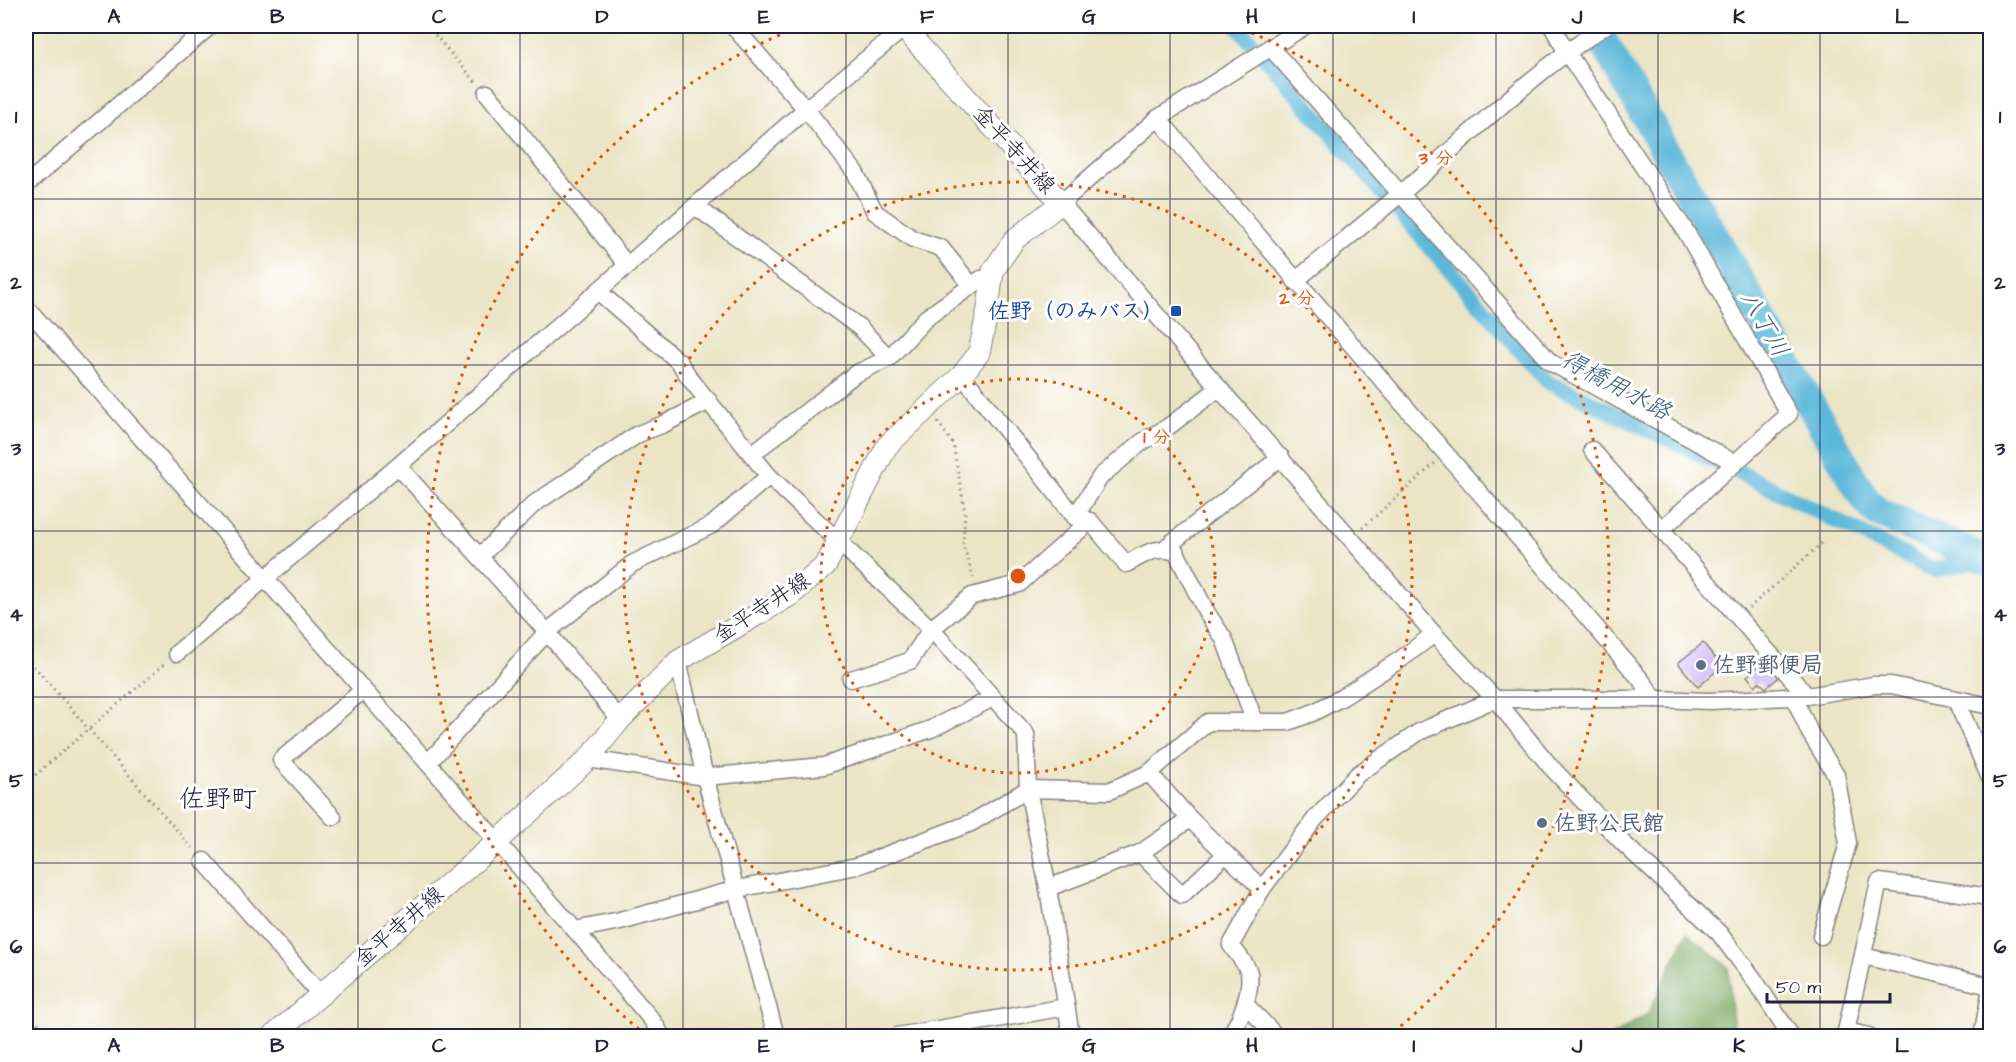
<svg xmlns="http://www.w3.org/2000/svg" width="2016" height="1062" viewBox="0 0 2016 1062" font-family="'Architects Daughter','Klee One',sans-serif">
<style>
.forest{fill:#7caa62;stroke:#4f664e;stroke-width:1.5}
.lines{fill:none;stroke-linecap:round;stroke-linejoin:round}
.canal{stroke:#5cb8da;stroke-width:16}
.river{stroke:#5cb8da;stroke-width:30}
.building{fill:#c7b0f9}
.minor-casing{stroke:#868380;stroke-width:19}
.major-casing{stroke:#868380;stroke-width:23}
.path{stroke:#868380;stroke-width:3;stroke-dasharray:1.5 4.5;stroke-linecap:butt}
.minor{stroke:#fff;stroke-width:16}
.major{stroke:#fff;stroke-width:21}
.grid{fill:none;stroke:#22223b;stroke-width:1.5;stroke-opacity:0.55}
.ring{fill:none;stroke:#de560e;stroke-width:3;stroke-dasharray:3 6}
.transit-dot{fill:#1a4fb4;stroke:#fff;stroke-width:2}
.service-dot{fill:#5c6f8a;stroke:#fff;stroke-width:2}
.labels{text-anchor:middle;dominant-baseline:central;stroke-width:6;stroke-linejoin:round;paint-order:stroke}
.street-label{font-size:22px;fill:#22223b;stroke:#fff}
.transit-label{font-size:22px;font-weight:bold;fill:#164399;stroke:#fff;text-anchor:end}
.service-label{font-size:22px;font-weight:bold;fill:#4e5e75;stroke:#fff;text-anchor:start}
.water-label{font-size:24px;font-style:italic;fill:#395e7b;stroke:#fff}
.quarter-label{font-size:26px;fill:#22223b;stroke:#fff}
.centre{fill:#de560e;stroke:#fff;stroke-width:3}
.ring-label{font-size:18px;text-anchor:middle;font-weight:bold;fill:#de560e;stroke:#fff;stroke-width:6;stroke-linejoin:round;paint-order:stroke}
.neatline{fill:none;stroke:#22223b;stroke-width:2}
.grid-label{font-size:20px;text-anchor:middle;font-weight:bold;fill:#22223b}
</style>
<rect width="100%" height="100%" fill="#fff"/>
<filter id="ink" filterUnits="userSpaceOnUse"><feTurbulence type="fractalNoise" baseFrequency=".0167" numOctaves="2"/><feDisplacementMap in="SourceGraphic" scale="12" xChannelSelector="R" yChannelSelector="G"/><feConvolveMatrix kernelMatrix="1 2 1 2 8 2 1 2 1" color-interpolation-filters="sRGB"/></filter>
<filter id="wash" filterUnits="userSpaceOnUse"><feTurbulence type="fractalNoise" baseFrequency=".008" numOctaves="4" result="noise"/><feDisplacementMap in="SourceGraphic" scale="24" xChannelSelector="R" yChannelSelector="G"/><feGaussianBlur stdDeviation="1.35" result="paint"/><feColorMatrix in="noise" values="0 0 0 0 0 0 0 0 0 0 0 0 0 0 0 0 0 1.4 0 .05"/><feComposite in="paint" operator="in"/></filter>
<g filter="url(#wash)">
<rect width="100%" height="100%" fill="#ebe4c5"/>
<path class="forest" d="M1687,933L1728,967L1734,1034L1731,1036H1612L1648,1014Z"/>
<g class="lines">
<path class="canal" d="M1237,26L1548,382L1757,481L1934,570L1990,557"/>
<path class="river" d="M1594,26L1864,498L1878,513L1990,561"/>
</g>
<g id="blocks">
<g class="building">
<path d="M1703,643L1722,666L1698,687L1678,663Z"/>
<path d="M1765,661L1779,677L1766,688L1759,682L1755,686L1747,676Z"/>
</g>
</g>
</g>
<g filter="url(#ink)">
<use href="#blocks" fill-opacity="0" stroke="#868380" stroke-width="1.5"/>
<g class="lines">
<g class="minor-casing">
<g id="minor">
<path d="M733,26L806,109L855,172L875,212L913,239L941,248L971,285"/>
<path d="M1305,26L1158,118L1061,203L1219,388L1434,634L1495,699L1550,766L1623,843L1719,933L1753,978L1791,1036"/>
<path d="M1270,47L1550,362L1735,463L1789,414L1685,230L1566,51L1552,26"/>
<path d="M487,93L628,266"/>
<path d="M1158,118C1317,307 1481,493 1642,681L1655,699"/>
<path d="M26,185L210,26"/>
<path d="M695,206L859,327L889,358"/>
<path d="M1295,281C1341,243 1387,206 1432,167C1488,117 1542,67 1605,26"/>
<path d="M599,292L679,362L691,380L769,476L931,629L1026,734L1028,789L1048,888L1071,1036"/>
<path d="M26,307L575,930L652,1020L662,1036"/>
<path d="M962,375L1075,517L1090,521L1126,564C1144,555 1156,545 1176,552L1207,613L1224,639L1255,722"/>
<path d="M1592,450L1807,696"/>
<path d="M752,454L855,374L889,358L926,318L981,279"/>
<path d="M398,466L547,632L620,720"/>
<path d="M1075,517L1101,476L1142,442L1168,427L1219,388"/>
<path d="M1662,529L1735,463"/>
<path d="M1165,548L1281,457"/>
<path d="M480,556L534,504L638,434L664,424L709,401"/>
<path d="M177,653L398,466L806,109L904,28"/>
<path d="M678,661L705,777L776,1036"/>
<path d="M851,679L910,661L931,629L972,596L1019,584L1090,521"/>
<path d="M1794,697L1810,733L1836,775L1848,843L1821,936"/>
<path d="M1956,700L1990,778"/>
<path d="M588,759L705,777L824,766L931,729L993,698"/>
<path d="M428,763L547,632L632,564L712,525L769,476"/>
<path d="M1149,773L1190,819L1262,889"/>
<path d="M333,817L281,760L363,690"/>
<path d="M1140,853L1182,895L1225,855"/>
<path d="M204,861L320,994"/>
<path d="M1048,888L1140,853L1190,819"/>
<path d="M575,930L620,921L737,889L857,866L971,823L1028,789L1109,791L1149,773L1208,722H1288L1312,713L1341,698L1401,659L1434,634"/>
<path d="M1863,956L1990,986"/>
<path d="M1245,1004L1276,1036"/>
<path d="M1846,1031L1869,1036"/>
<path d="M897,1036L1066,1007"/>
<path d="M1229,1036C1240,1023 1252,990 1249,973C1247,964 1236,953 1231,945L1262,889L1315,819L1358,774L1419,732L1495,699H1655L1711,701L1807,696L1874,685H1891L1990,706"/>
<path d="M1845,1036L1879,882L1990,897"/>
<path d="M1982,1036L1990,994"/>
</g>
</g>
<g class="major-casing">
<path id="major" d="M273,1036L497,842L588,759L620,720L678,661L791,595L826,565L887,446L962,375L979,353L988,308L993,271L1014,240L1061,203L902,26"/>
</g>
<g class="path">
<path d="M427,26L477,83"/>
<path d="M938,422L953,444L965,512L963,545L974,579"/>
<path d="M1362,528L1435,463"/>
<path d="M1749,608L1824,541"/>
<path d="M26,657L194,850"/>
<path d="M26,783L167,662"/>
<path d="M26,1009L49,1036"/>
</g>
<use href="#minor" class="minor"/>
<use href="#major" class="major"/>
</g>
</g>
<path class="grid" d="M195,26V1036M358,26V1036M520,26V1036M683,26V1036M846,26V1036M1008,26V1036M1170,26V1036M1333,26V1036M1496,26V1036M1658,26V1036M1820,26V1036M26,199H1990M26,365H1990M26,531H1990M26,697H1990M26,863H1990"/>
<g class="ring">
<circle cx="1018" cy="576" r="197"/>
<circle cx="1018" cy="576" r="394"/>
<path d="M646 1035A591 591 0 0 1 801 26M1235 26A591 591 0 0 1 1390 1035"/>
</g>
<rect class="transit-dot" x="1170" y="305" width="12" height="12" rx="3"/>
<g class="service-dot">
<circle cx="1701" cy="665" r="6"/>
<circle cx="1542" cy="823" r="6"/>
</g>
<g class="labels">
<g class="street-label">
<text transform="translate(1014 150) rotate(48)">金平寺井線</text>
<text transform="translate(762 608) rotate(-33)">金平寺井線</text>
<text transform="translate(399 927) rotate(-41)">金平寺井線</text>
</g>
<g class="transit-label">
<text x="1164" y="311">佐野（のみバス）</text>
</g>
<g class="service-label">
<text x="1713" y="665">佐野郵便局</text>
<text x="1554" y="823">佐野公民館</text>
</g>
<g class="water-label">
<text transform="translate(1764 324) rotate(60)">八丁川</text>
<text transform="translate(1616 386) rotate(28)">得橋用水路</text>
</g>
<g class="quarter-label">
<text x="218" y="799">佐野町</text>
</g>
</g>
<circle cx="1018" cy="576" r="9" class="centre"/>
<g class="ring-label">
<text x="1436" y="164">3 分</text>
<text x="1297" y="304">2 分</text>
<text x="1157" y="443">1 分</text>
</g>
<rect width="2016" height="1062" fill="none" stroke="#fff" stroke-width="66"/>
<path d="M1767 993v9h123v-9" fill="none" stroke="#22223b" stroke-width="3"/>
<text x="1776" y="993" font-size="18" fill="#22223b" stroke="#ffffff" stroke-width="4.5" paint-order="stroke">50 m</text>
<rect x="33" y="33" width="1950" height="996" class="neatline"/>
<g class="grid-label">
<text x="114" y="23">A</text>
<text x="277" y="23">B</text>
<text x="439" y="23">C</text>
<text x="602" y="23">D</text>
<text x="764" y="23">E</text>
<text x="927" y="23">F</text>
<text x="1089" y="23">G</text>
<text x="1252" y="23">H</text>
<text x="1414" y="23">I</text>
<text x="1577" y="23">J</text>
<text x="1739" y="23">K</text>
<text x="1902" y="23">L</text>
<text x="16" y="123">1</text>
<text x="2000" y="123">1</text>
<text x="16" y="289">2</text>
<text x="2000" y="289">2</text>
<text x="16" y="455">3</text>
<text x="2000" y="455">3</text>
<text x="16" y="621">4</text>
<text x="2000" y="621">4</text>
<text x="16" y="787">5</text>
<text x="2000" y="787">5</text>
<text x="16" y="953">6</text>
<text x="2000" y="953">6</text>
<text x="114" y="1052">A</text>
<text x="277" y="1052">B</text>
<text x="439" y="1052">C</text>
<text x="602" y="1052">D</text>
<text x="764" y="1052">E</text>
<text x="927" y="1052">F</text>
<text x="1089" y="1052">G</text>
<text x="1252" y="1052">H</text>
<text x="1414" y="1052">I</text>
<text x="1577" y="1052">J</text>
<text x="1739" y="1052">K</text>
<text x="1902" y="1052">L</text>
</g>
</svg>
